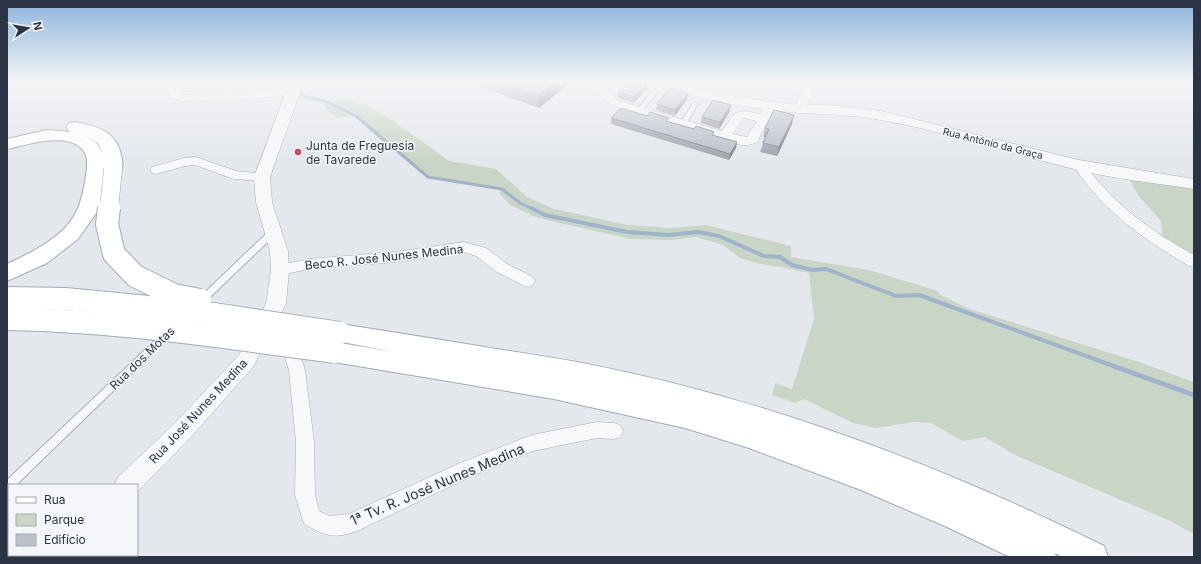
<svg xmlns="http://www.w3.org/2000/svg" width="1201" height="564" viewBox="0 0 1201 564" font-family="Inter,sans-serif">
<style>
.green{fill:#c9d6c5}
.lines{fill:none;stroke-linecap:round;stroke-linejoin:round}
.stream-far2{stroke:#9fb4cc;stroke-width:3}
.stream-far1{stroke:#9fb4cc;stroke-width:4}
.stream{stroke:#9fb4cc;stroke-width:5}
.service-casing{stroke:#a9aeb7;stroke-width:2}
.minor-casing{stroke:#a9aeb7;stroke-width:1}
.tertiary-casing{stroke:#a9aeb7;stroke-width:1}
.primary-casing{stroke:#a3abb8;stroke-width:2}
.service{fill:#f7f8fa;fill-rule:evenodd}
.minor{fill:#f7f8fa;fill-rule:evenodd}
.tertiary{fill:#f7f8fa;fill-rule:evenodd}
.primary{fill:#fff;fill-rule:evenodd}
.primary-bridge-far1-casing{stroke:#a3abb8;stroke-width:19;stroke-linecap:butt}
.primary-bridge-casing{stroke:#a3abb8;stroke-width:24;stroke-linecap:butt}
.primary-bridge-far1{stroke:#fff;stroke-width:18}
.primary-bridge{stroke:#fff;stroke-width:22}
.wall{fill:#a1a5ae}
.shaded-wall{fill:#83868d}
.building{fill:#bbc0ca;stroke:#83868d}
.poi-dot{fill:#d1495b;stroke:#f4f6f9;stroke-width:1.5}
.labels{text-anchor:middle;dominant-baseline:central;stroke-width:3;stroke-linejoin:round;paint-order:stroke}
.far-street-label{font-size:10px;fill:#2b3445;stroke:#f4f6f9}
.poi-label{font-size:12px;fill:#2b3445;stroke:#f4f6f9;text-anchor:start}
.street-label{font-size:12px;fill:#2b3445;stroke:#f4f6f9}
.near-street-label{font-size:14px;fill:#2b3445;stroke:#f4f6f9}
</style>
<rect width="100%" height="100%" fill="#e4e7ec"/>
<g class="green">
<path d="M300,93L334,102L342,97L370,107L392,120L449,161L496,169L527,197L554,209L628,225L670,228L706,225L791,246V257L869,270L938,291L939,294L967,308L1139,362L1194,382V534L1168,520L1015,455L985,437L963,441L931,423L914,422L876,428L853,423L804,399L795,403L772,395L775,383L792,389L814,319L809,273L780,267L760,264L740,258L723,245L696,237L671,240L630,239L538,218L510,205L499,193L501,189L428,177L376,136L356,117L349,116L337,118L327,111L325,105L298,98Z"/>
<path d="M1127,176L1194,187V259L1163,238L1161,221L1139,196Z"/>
</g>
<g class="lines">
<g class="stream-far2">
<path d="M285,81L289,85"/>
<path d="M300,95L325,101L356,116L428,177L502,189L520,203L533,209"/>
</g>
<path class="stream-far1" d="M531,208L545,215L627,232L668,235L698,232L719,236L764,256L780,257L792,265L812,270L826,269L896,296L919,295L1119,368"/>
<path class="stream" d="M1116,367L1194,395"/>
<g class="service-casing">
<g id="service">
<path d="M655,90L658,92L657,93L641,112H637V110L653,91Z"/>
<path d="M695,102L698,104L686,124L683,126L681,125L680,124L692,104Z"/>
<path d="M274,228L277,229L278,231L277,233L205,302H199L198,300L199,298L271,229Z"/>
<path d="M168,330L171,331L172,333L171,335L16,485H9V490L7,489V480L165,331Z"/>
</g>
</g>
<g class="minor-casing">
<g id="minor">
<path d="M174,81H184L179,90L183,95L257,92L294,86L300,89C291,100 199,101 181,101L171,97L167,90Z"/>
<path d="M368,81H378V83L382,81H392L388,87C381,90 372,91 367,84Z"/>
<path d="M598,81H608V91L619,101L722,131L735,113L746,111L760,114L766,104H774L776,106L757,142L749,145H741L611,105C603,99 594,92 598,81ZM743,118L757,121L747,137L732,134Z"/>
<path d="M807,81H817L804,111H796L794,109Z"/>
<path d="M1016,81H1062C1053,91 1029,88 1017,83Z"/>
<path d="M196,157L236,171L267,174L268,177L267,180L262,181L234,179L195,165L185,166L156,174L152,173L150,170L152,167L184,158Z"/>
<path d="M1079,161L1083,162C1111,202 1152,232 1194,255V267L1189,266C1144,240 1101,209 1073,165L1075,162Z"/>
<path d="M464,242L486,248L507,264L533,277L535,281L533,285L528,287L523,285L497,272L476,256L464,252L395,262L309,269L280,275L275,274L273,270L275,266L309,259L395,252Z"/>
<path d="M287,332L293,333L295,338L305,370L314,442L315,495L319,511L329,516L349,514L460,463L532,435L597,422L614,423L620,425L623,431L620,437L614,439L597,438L533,451L474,475L357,531C334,540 324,535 304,524L295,495L296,442L289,370L279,338L281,333Z"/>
</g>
</g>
<g class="tertiary-casing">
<g id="tertiary">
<path d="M290,81H304L270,177L272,202L288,251L289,270L286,304L253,367L189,439L137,492V485H115L118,477L173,425L239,355L266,304L271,270L270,251L256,202L254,177Z"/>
<path d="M644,81H666L713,93L770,102L800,105H829L881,111L1079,160L1194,179V189C1155,183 1116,179 1078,170C1012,154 948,132 881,120C845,113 807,115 770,110C728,105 687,95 646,84Z"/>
<path d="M36,555H63L62,557H35Z"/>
</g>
</g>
<g class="primary-casing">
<g id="primary">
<path d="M75,122C95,126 117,131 121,155C123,161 123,168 120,173L113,175L105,172L99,209L78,239L47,263L7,281V264C26,255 49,244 64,229C78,214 81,202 85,182C86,173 90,158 83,150C67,131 27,145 7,149V139L47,130L73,132L69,131L66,127L69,123ZM81,134L98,143L103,154L97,143Z"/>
<path d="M340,324C394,332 448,341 503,350C529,354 556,358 582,363C764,398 938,464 1104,546L1108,557H1062L1055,553L1056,557H1010L947,527L861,490L749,448L685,428L554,399L334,362L325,359L322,352L325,345L334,342L394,352L332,340L328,333L332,326Z"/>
</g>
</g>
<use href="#service" class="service"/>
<use href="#minor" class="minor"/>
<use href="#tertiary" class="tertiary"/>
<use href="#primary" class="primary"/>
<g class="primary-bridge-far1-casing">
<path id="primary-bridge-far1" d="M109,209L113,169"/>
</g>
<g class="primary-bridge-casing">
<g id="primary-bridge">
<path d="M109,208L107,224L114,254L135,276L174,295L200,300"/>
<path d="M7,298L65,299L200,312L340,333"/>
<path d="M7,319C117,321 225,337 334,352"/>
</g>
</g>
<use href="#primary-bridge-far1" class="primary-bridge-far1"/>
<use href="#primary-bridge" class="primary-bridge"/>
</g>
<g class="wall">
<path d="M465,81H572L539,108Z"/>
<path d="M647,88L634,103L618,98V92Z"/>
<path d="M688,93L687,99L675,116L656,110L657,104Z"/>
<path d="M730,111L719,129L701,123L702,117Z"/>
<path d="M611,118L668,122L694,129L714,132L713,135L737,142L736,148L729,160L611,124Z"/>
<path d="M792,124L777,156L760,152L765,137H763L765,128Z"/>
</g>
<g class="shaded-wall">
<path d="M557,81H572L539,108L538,96Z"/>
<path d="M647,82V88L634,103L635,97Z"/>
<path d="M688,93L687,99L675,116V110Z"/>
<path d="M731,105L730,111L719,129L720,122Z"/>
<path d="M794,115L792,124L777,156L779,147Z"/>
<path d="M737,142L736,148L729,160L730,154Z"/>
</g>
<g class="building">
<path d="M495,81H557L538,96Z"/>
<path d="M628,81H640L647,82L635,97L618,92Z"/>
<path d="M670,88L688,93L675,110L657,104Z"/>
<path d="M713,100L731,105L720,122L702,117Z"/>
<path d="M621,108L647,116L650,112L669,118L666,121L694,129L696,126L714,132L712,135L737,142L730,154L611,118Z"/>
<path d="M774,110L794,115L779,147L763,143L769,129L765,128Z"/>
</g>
<linearGradient id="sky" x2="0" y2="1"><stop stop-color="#8bb4dd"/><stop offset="0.51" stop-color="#f3f4f6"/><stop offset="1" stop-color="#f3f4f6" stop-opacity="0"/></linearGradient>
<rect width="1201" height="160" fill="url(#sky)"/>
<circle class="poi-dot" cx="298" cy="152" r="4"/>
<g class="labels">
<g class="far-street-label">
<text transform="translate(993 143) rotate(14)">Rua António da Graça</text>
</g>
<g class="poi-label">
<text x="306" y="145">Junta de Freguesia<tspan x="306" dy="14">de Tavarede</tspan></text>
</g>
<g class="street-label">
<text transform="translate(384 257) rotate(-6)">Beco R. José Nunes Medina</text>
<text transform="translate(142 358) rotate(-44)">Rua dos Motas</text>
<text transform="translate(198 411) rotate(-47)">Rua José Nunes Medina</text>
</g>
<g class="near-street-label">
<text transform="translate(437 484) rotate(-23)">1ª Tv. R. José Nunes Medina</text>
</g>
</g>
<rect width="1201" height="564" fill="none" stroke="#2b3445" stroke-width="16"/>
<rect x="8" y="484" width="130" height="72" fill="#f4f6f9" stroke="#a4a8b1"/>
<rect x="16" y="497" width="20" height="6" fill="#ffffff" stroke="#a4a8b1"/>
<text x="44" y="504" font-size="12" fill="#2b3445">Rua</text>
<rect x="16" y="514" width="20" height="12" fill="#c9d6c5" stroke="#a4a8b1"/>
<text x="44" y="524" font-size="12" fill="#2b3445">Parque</text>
<rect x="16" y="534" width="20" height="12" fill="#bbc0ca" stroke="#a4a8b1"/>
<text x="44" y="544" font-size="12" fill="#2b3445">Edifício</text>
<g transform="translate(28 28) rotate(78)" stroke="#f4f6f9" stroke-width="3" paint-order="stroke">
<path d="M0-3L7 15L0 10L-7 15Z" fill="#2b3445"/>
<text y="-6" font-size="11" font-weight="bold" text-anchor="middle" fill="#2b3445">N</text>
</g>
</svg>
